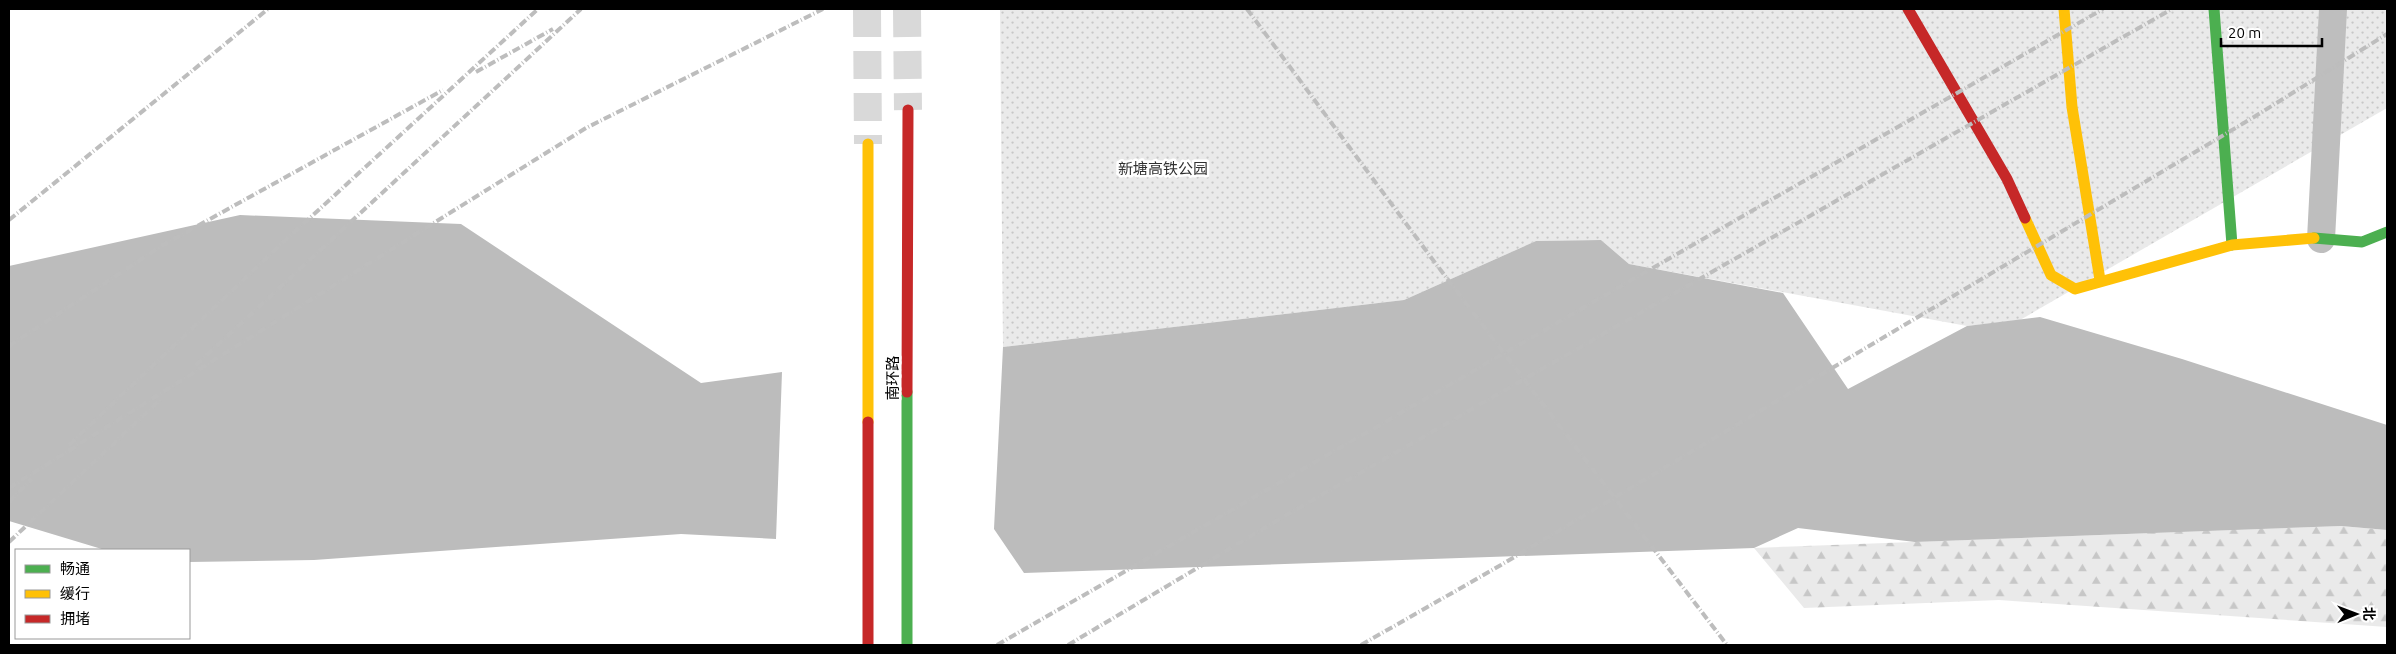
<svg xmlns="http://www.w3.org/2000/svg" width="2396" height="654" viewBox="0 0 2396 654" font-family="Ubuntu,'Noto Sans SC',sans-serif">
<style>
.forest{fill:url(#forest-firs)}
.park{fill:url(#park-dots)}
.water{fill:#bcbcbc}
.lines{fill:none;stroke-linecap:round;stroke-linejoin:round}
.primary-tunnel{stroke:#d9d9d9;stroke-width:28;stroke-dasharray:28 14;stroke-linecap:butt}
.street{stroke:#bebebe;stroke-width:28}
.fast{stroke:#4caf50;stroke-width:11}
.slow{stroke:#ffc107;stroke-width:11}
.jam{stroke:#c62828;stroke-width:11}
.rail{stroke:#bdbdbd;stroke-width:4;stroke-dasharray:8 2.5 1 2.5;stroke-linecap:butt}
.labels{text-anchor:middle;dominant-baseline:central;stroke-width:5;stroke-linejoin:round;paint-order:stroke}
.park-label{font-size:15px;fill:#303030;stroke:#fff}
.street-label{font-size:15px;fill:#000;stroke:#fff}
</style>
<defs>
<pattern id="forest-firs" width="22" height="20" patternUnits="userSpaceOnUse" patternTransform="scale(1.25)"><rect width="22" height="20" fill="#eaeaea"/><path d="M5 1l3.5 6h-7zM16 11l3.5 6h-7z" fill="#c7c7c7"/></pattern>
<pattern id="park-dots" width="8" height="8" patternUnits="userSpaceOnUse" patternTransform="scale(1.25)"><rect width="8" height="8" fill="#eaeaea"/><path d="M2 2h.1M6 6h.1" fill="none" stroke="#c7c7c7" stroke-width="1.8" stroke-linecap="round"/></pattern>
</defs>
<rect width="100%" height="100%" fill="#fff"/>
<path class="forest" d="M2341,526L2387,530V627L1999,600L1804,608L1754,548Z"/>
<path class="park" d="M1000,9H2387V108L2020,320L1967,326L1629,264L1601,240L1536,241L1404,300L1003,347Z"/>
<g class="water">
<path d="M240,215L461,224L701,383L782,372L776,539L681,534L314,560L189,562V550H105L9,521V266Z"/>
<path d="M1601,240L1629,264L1783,293L1848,389L1967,326L2040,317L2182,359L2387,425V530L2341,526L1915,542L1798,528L1754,548L1024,573L994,529L1003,347L1404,300L1536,241Z"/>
</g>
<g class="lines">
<g class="primary-tunnel">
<path d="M867,9L868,144"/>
<path d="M907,9L908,110"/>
</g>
<path class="street" d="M2321,239L2333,9"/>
<g class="fast">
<path d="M2214,9L2232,245"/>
<path d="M2314,238L2362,242L2387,232"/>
<path d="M907,645V392"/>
</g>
<g class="slow">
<path d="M2064,9L2072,107L2100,280"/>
<path d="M868,144V422"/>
<path d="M2025,218L2051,275L2075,289L2232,245L2314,238"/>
</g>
<g class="jam">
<path d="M1908,9L2007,179L2025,218"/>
<path d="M907,392L908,110"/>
<path d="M868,422V645"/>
</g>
<g class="rail">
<path d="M1247,9L1436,264L1727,645"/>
<path d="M476,72L553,29"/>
<path d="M9,220L268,9"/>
<path d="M9,346L163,245L443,90"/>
<path d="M196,365L581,9"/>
<path d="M69,445L277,248L538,9"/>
<path d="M9,488L586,128L823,9"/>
<path d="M9,502L32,479"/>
<path d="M9,542L160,400"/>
<path d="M997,645L2103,9"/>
<path d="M1068,645L1283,517L2172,9"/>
<path d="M1361,645L1501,565L2254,117L2387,34"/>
</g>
</g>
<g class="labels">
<g class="park-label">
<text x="1163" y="168">新塘高铁公园</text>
</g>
<g class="street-label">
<text transform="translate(892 378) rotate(-90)">南环路</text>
</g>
</g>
<rect width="2396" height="654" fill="none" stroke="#000000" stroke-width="20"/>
<rect x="15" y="549" width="175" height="90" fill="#ffffff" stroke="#999999"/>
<rect x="25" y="565" width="25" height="8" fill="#4caf50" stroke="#999999"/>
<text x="60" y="574" font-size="15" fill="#000000">畅通</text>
<rect x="25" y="590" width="25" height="8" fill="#ffc107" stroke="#999999"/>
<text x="60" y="599" font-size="15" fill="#000000">缓行</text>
<rect x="25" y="615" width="25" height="8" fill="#c62828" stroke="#999999"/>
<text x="60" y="624" font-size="15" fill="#000000">拥堵</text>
<g transform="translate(2356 614) rotate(89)" stroke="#ffffff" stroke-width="4" paint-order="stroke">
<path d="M0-4L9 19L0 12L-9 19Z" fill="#000000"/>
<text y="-8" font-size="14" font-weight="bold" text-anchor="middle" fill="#000000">北</text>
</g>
<path d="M2221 38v8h101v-8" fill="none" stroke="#000000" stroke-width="2.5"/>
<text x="2228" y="38" font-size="15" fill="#000000" stroke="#ffffff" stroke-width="4" paint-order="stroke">20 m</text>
</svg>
